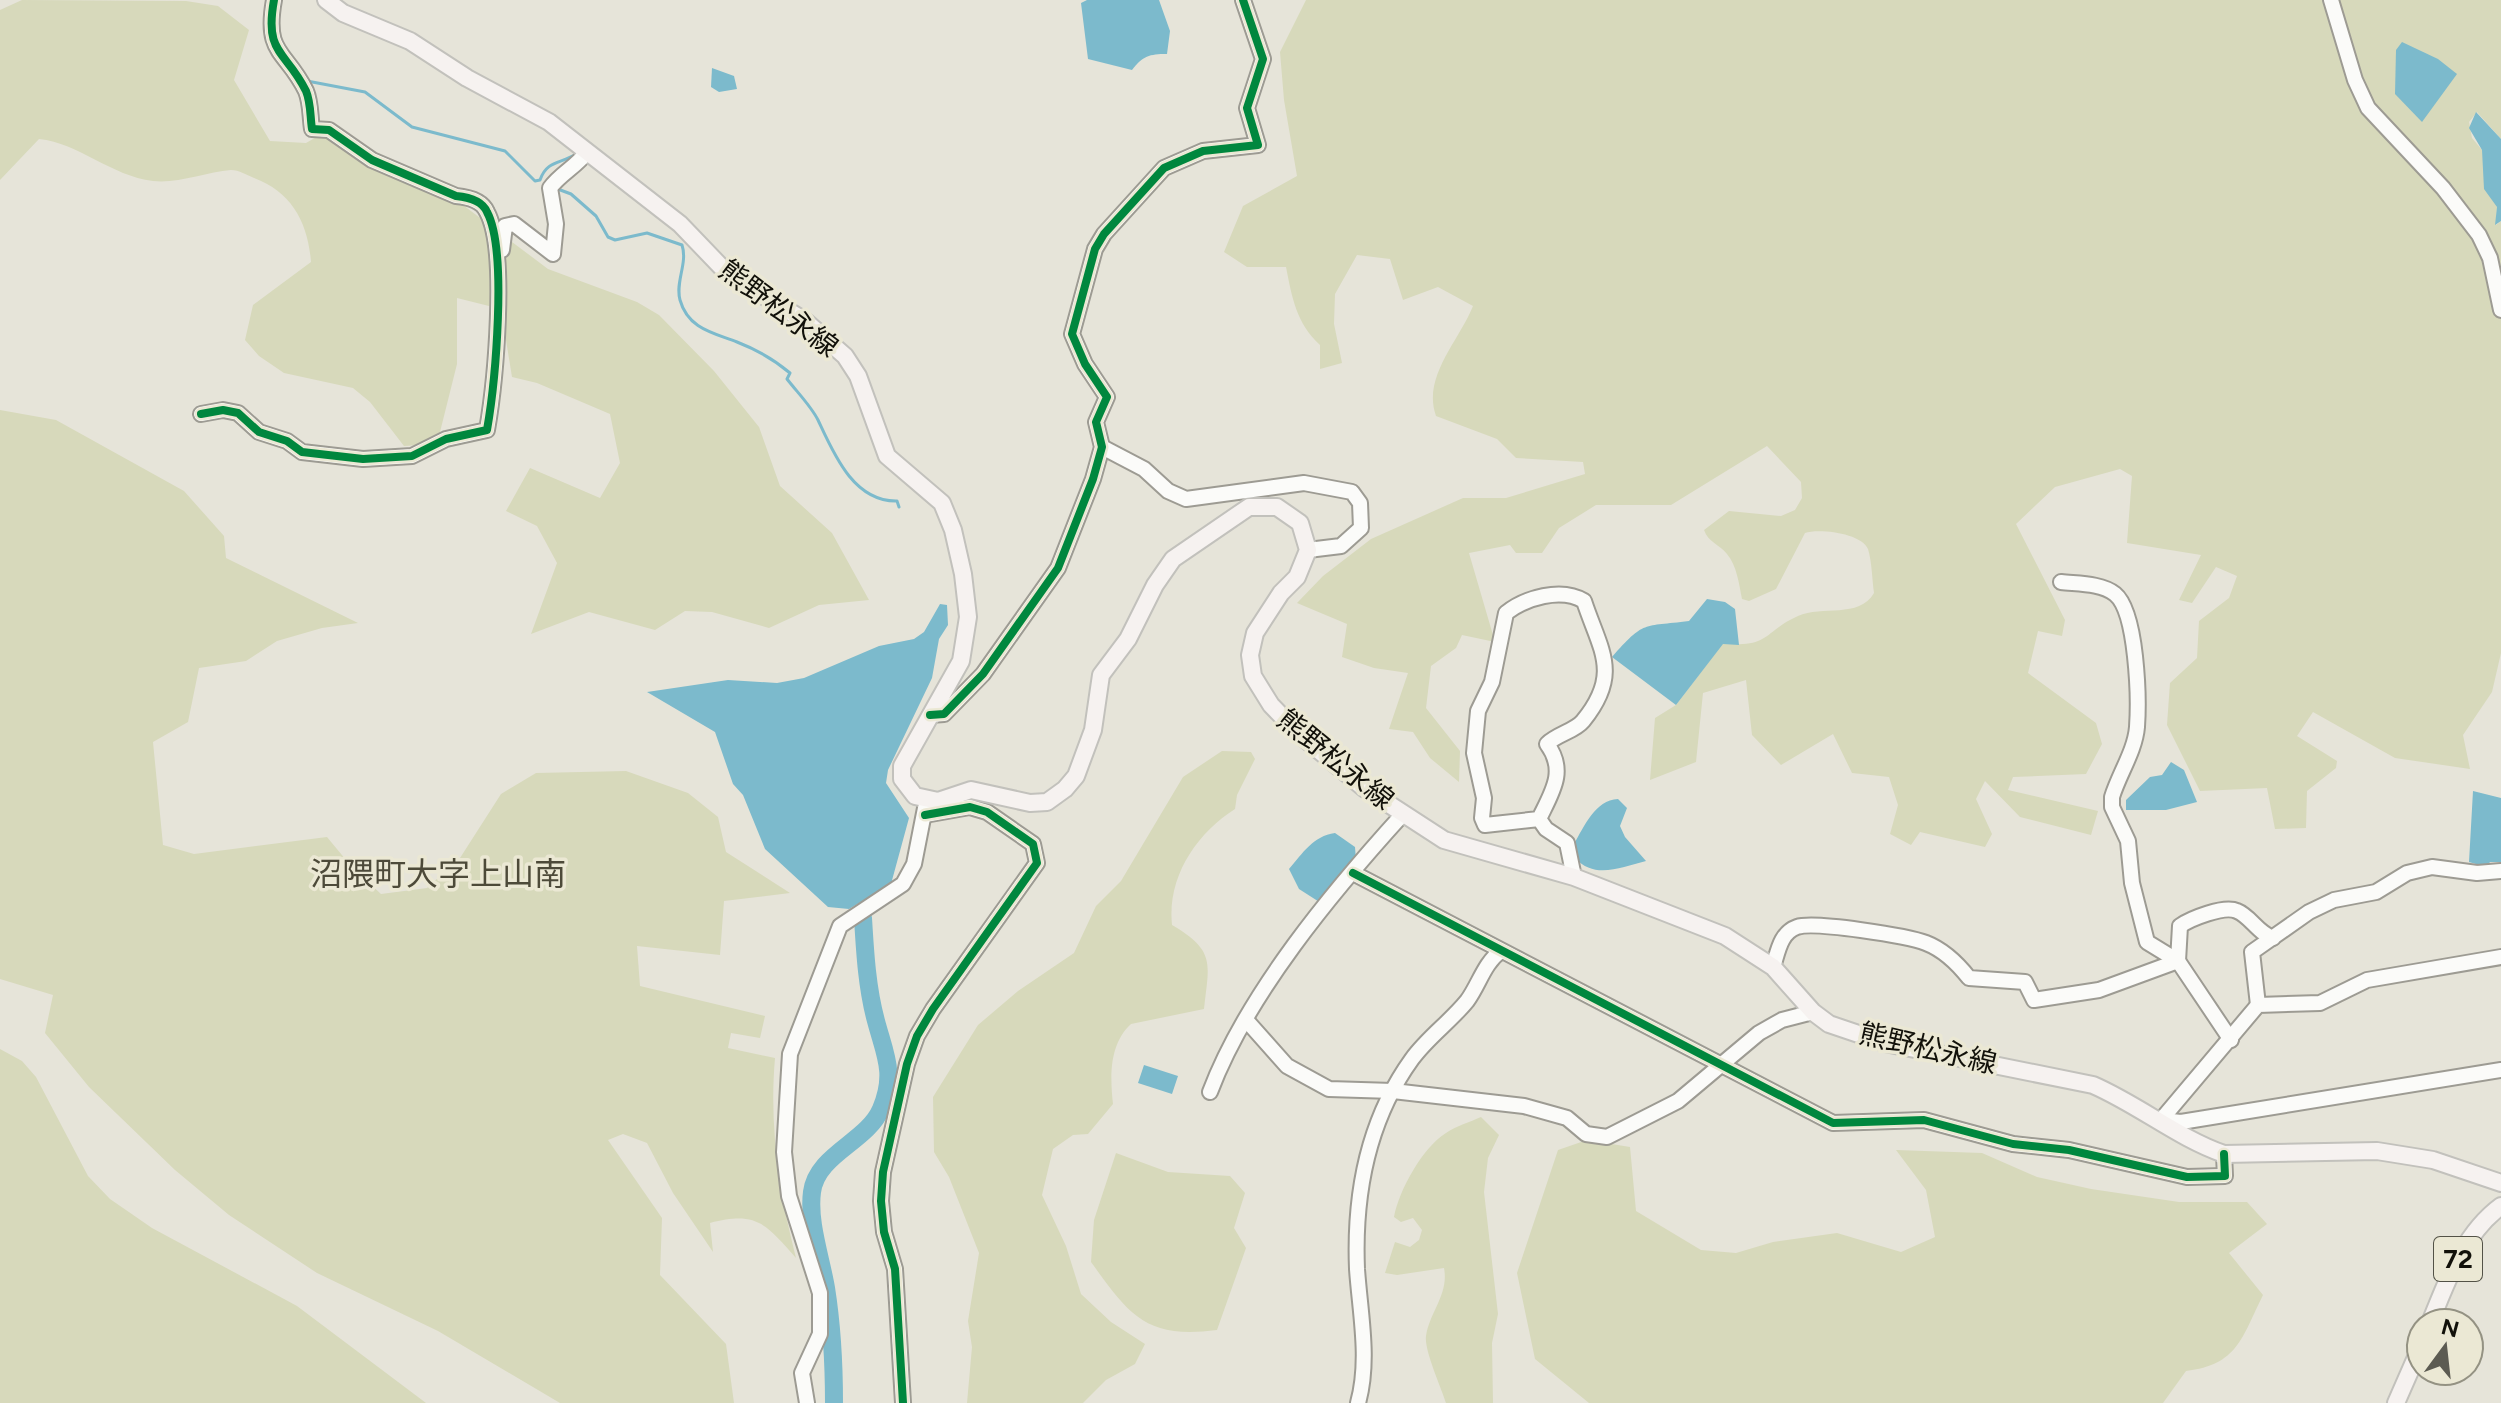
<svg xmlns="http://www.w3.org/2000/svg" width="2501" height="1403" viewBox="0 0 2501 1403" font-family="Figtree,'Noto Sans JP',sans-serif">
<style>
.green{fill:#d7d9bb}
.water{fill:#7cbacc}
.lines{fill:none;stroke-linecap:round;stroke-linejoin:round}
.stream{stroke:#7cbacc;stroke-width:3}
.river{stroke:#7cbacc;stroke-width:18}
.minor-casing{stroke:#9d9b93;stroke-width:18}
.major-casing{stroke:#c2c1bc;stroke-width:20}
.minor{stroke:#fbfbf9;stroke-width:14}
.major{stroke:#f6f2f0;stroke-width:16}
.cycleway-casing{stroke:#ebe8d4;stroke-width:13}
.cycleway{stroke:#00873e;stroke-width:8}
.labels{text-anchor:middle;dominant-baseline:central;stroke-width:7;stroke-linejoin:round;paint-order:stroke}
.shield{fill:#ebe8d4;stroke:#535247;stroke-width:2}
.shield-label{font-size:26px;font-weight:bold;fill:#12110a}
.street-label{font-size:28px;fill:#12110a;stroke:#ebe8d4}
.quarter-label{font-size:32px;fill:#4d4a39;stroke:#ebe8d4}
</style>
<rect width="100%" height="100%" fill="#e6e4d9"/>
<g class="green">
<path d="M22,0L186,1L218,6L249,30L234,80L270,141L306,143L320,135L455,199L548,269L637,302L659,315L714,371L759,427L780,486L832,533L869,600L819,605L769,628L712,612L685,611L655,630L589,612L531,634L557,563L537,526L506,511L530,468L600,498L620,463L610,414L537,383L512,377L501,309L457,298V364L437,444L404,446L370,402L353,388L284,373L259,356L245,340L253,305L311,262C308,223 292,192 254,178C247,175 239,170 231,170C206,172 177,184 153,181C111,176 79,143 39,139L0,180V10Z"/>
<path d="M1306,0H2501V139L2477,112L2469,122L2472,138L2482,150L2497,207L2496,225L2501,221V653L2492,692L2463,735L2470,769L2395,758L2313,712L2297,736L2337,761L2336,768L2307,791L2306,828L2275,829L2267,788L2200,791L2167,725L2170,683L2197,658L2199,621L2229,598L2237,576L2216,567L2192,603L2179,600L2201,555L2127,543L2132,476L2120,469L2055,487L2016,524L2065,620L2062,636L2038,631L2028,673L2096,723L2102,744L2086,774L2013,777L2008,790L2098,811L2091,835L2020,817L1985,781L1976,799L1992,834L1985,847L1920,832L1911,845L1890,834L1898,805L1889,777L1852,773L1833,734L1781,765L1752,735L1746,680L1703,693L1696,762L1650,780L1655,718L1676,705L1723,643C1769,649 1764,631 1798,616C1822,605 1859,619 1874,593C1872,579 1872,562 1868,549C1862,533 1818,528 1805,533L1776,589L1749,601L1742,599C1739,584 1737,566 1727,554C1719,544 1708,542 1704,530L1729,511L1781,516L1795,510L1802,498L1801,482L1767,446L1671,505H1596L1559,528L1542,553H1516L1510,545L1469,553L1495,642L1462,635L1456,648L1431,666L1426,708L1460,751L1459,782L1430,758L1413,732L1389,729L1408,673L1374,668L1342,657L1347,624L1297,603L1323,576L1371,539L1463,498H1506L1585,474L1583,462L1516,458L1497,439L1436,416C1422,377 1459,341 1473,306L1438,287L1403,300L1390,259L1357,255L1335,294L1334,324L1342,363L1320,369V345C1296,323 1292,297 1286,267H1247L1224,252L1243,206L1297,176L1284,100L1280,52Z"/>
<path d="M0,410L56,420L184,491L224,536L226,558L358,623L322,628L277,641L246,661L199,668L188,722L153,742L163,845L194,854L327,837L351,866L381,894L427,888L460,858L501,794L536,773L626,771L688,793L718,817L726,852L790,893L724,901L720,955L637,946L640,986L765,1016L760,1038L731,1033L728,1048L775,1058C769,1126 779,1192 796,1258C766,1224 757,1211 710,1223L713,1252L673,1193L647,1143L623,1134L608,1140L662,1218L660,1275L726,1344L734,1403H560L438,1331L317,1273L229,1215L175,1170L89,1087L45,1033L53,995L0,979Z"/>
<path d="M1222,751L1251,752L1255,759L1237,795L1235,809C1196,834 1167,877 1172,925C1216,951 1209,963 1204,1009L1131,1024C1109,1044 1110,1077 1113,1104L1088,1134L1073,1135L1053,1149L1042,1195L1066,1246L1081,1294L1111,1322L1145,1344L1135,1364L1106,1380L1083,1403H967L972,1347L968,1321L979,1253L949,1177L934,1152L933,1097L978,1025L1018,991L1074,953L1096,906L1121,881L1183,777Z"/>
<path d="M0,1049L22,1061L36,1077L88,1176L110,1199L152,1228L297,1306L426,1403H0Z"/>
<path d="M1481,1117L1499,1135L1488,1158L1484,1192L1498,1314L1492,1343L1493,1403H1446C1441,1387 1424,1350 1426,1336C1430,1311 1449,1294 1444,1268L1397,1275L1385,1273L1395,1242L1410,1247L1419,1240L1422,1230L1413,1218L1401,1222L1394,1217C1399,1190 1423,1147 1446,1133C1456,1126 1470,1122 1481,1117Z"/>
<path d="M1587,1140L1630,1147L1636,1211L1701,1250L1736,1253L1773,1242L1837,1233L1901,1252L1935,1237L1926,1190L1896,1150L1982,1153L2037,1177L2091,1189L2179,1202H2247L2267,1224L2229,1253L2263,1295C2242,1337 2238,1365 2186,1371L2163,1403H1589L1535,1359L1517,1273L1558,1150Z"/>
<path d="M1116,1153L1168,1172L1230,1176L1245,1193L1234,1228L1246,1248L1217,1330C1146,1339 1130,1316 1091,1262L1094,1220Z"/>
</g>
<g class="water">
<path d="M1087,0H1159L1170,31L1167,54C1149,54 1143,56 1132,70L1088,59L1081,3Z"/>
<path d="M2402,42L2438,59L2457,74L2422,122L2395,94L2396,50Z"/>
<path d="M712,68L734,76L737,89L719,92L711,87Z"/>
<path d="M2476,112L2501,139V221L2495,225L2497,207L2484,189L2482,150L2469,128Z"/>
<path d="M1707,599L1725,602L1735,609L1739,645L1723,644L1676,705L1612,657C1645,620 1642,627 1689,621Z"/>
<path d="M940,604L947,605L948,625L939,639L932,678L888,770L886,783L909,818L891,884L849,909L828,907L765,849L743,795L733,784L715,732L647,692L728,680L777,683L804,678L879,646L914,639L924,632Z"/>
<path d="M2171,762L2184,770L2197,802L2166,810H2126V800L2150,777L2162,775Z"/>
<path d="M2473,791L2501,798V862H2490L2486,867L2469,862Z"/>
<path d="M1618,799L1627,808L1620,826L1625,837L1646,861C1621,867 1595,880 1575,858L1574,844C1584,827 1595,800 1618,799Z"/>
<path d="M1335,833L1355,847L1356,860L1324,905L1299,889L1289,869C1303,853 1313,836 1335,833Z"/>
<path d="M1144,1065L1178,1076L1172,1094L1138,1083Z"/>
</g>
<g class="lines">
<g class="stream">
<path d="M307,81L365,92L412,127L505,151L535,181L540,180C547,160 561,164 576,154"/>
<path d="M555,188L571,194L596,216L608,237L615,240L647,233L682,245C688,263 675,282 680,300C688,329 714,333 737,342C755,349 776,361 790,373L787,379C797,392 811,406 818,420C833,452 853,502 897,501L899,507"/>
</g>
<path class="river" d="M834,1403C834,1365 832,1326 826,1288C821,1258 808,1222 812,1192C817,1154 867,1142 881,1109C896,1073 885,1055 876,1021C867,988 865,952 863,918"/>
<g class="minor-casing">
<g id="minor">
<path d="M2331,0L2355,80L2368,108L2443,188L2479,235L2490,258L2501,310"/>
<path d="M502,250L505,226L514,224L553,254L556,224L550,188C561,173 576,167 587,152"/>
<path d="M201,414L223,410L238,413L259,432L287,441L302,452L363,459L412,456L446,439L487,430C495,384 508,251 487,212C482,200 467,197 456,196L372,160L329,130L312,129C310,116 311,103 306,91C286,50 264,55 274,0"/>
<path d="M1102,447L1144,469L1168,491L1186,499L1304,483L1352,492L1360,503L1361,528L1341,546L1308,550"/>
<path d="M2061,582C2077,584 2101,583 2115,594C2137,612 2139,698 2137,727C2135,751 2119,774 2112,797V807L2128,841L2132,883L2147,942L2178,961L2231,1040"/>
<path d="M930,715L944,714L983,674L1058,568L1093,479L1102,447L1096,422L1107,397L1085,364L1072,334L1095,249L1104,234L1164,168L1203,151L1258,145L1247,108L1263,59L1243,0"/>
<path d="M1539,819L1485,825L1482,818L1484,798L1474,753L1478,711L1492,682L1506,613C1525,598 1561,587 1584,601C1600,650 1622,673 1583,721C1575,731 1557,734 1547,744C1567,771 1552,792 1539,819L1546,829L1567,843L1574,877"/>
<path d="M1353,873L1833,1123L1924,1120L2013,1144L2069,1150L2187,1177L2225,1176L2224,1154"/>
<path d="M2178,961L2180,926C2190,919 2224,905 2237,911C2250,916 2258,933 2273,938"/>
<path d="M1773,967C1778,952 1780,933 1797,927C1814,921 1908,936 1926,943C1944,950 1958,964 1969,978L2025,982L2034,1000L2099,990L2178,961"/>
<path d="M2258,1005L2252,952L2309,912L2334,900L2376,892L2407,873L2432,867L2477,873L2501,871"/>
<path d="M1247,1021L1287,1066L1329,1089L1393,1091L1524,1106L1567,1118L1586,1134L1607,1137L1678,1101L1759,1033L1782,1020L1813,1012"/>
<path d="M1210,1092C1247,994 1333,891 1403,814"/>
<path d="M2161,1120L2258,1005L2320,1003L2367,980L2501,957"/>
<path d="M2161,1120L2181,1122L2501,1070"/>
<path d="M807,1403L802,1373L820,1334V1293L789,1196L784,1152L790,1054L840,926L903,884L914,864L925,808"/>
<path d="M903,1403L895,1269L884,1232L881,1201L883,1172L907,1064L917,1036L933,1009L1037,863L1033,844L987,812L970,807L925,815"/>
<path d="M1358,1403C1370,1360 1360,1313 1357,1269C1354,1195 1368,1120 1412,1059C1428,1037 1450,1022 1467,1001C1479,985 1484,963 1501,951"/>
</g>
</g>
<g class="major-casing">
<g id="major">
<path d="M326,0L343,13L410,41L467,78L549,122L680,224L728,274L805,321L845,356L858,376L887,456L942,503L953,530L963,574L968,617L961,661L902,766V779L915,796L938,801L971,790L1030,803L1047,802L1065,789L1076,776L1093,730L1101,675L1128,639L1155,585L1173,559L1249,507H1277L1300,523L1308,550L1297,577L1281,593L1255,633L1250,655L1253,676L1271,705L1298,733L1364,788L1444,840L1574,877L1725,936L1773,967L1813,1012L1829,1024L1885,1043L2093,1085C2139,1105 2178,1138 2224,1154L2377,1151L2433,1160L2501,1183"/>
<path d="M2430,1323C2447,1281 2463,1234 2501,1206"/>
<path d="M2396,1403L2421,1346"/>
</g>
</g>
<use href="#minor" class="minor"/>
<use href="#major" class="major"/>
<g class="cycleway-casing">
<g id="cycleway">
<path d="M201,414L223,410L238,413L259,432L287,441L302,452L363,459L412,456L446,439L487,430C495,384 508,251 487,212C482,200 467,197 456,196L372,160L329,130L312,129C310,116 311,103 306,91C286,50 264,55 274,0"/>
<path d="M930,715L944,714L983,674L1058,568L1093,479L1102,447L1096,422L1107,397L1085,364L1072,334L1095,249L1104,234L1164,168L1203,151L1258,145L1247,108L1263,59L1243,0"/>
<path d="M1353,873L1833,1123L1924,1120L2013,1144L2069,1150L2187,1177L2225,1176L2224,1154"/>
<path d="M903,1403L895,1269L884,1232L881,1201L883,1172L907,1064L917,1036L933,1009L1037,863L1033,844L987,812L970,807L925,815"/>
</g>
</g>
<use href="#cycleway" class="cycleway"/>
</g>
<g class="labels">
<rect class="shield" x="2434" y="1237" width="48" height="44" rx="6"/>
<g class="shield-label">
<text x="2458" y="1259">72</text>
</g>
<g class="street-label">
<text transform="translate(779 308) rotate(37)">熊野松永線</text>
<text transform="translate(1336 759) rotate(39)">熊野松永線</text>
<text transform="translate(1928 1048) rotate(13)">熊野松永線</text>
</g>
<g class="quarter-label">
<text x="438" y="874">沼隈町大字上山南</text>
</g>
</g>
<g transform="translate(2445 1347) rotate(15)"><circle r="38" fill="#ebe8d4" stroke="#949283" stroke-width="2"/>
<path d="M0-6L14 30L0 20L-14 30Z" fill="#5c5b52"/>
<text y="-12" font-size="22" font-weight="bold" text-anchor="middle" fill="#12110a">N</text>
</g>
</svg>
